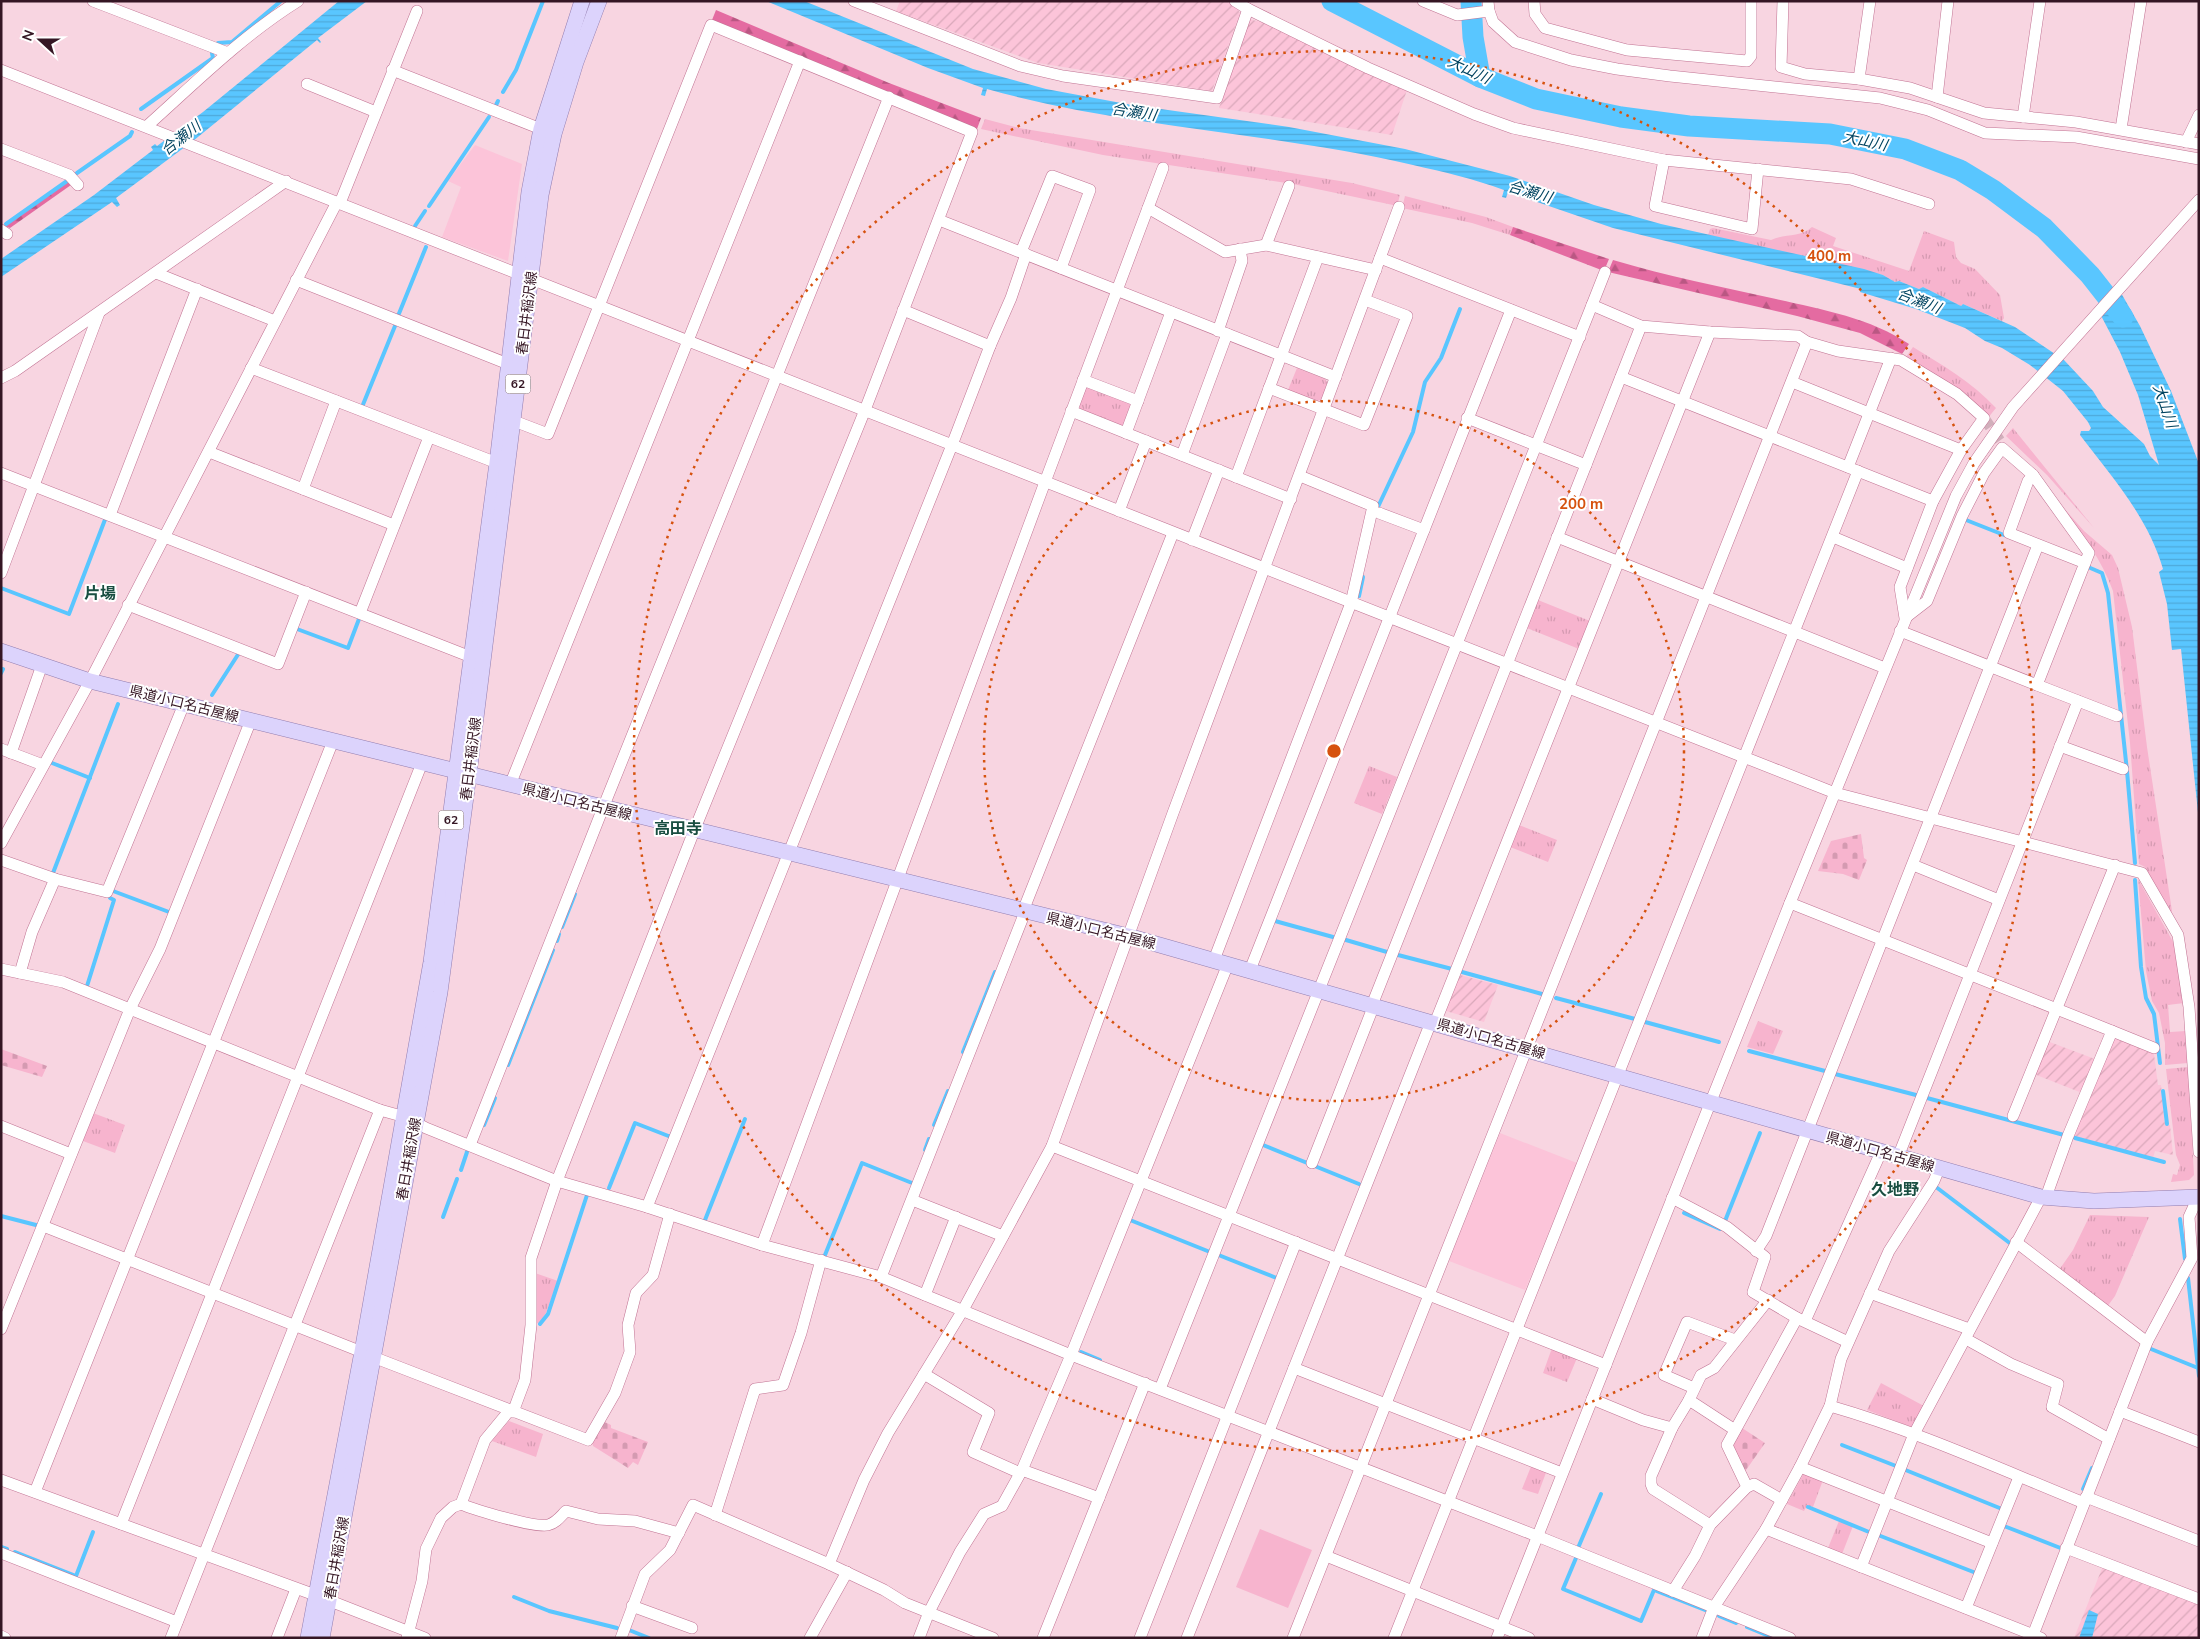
<svg xmlns="http://www.w3.org/2000/svg" width="2200" height="1639" viewBox="0 0 2200 1639" font-family="'Nunito Sans','Noto Sans JP',sans-serif">
<style>
.built{fill:#fcc4d9}
.industrial{fill:url(#industrial-furrows)}
.grass{fill:url(#grass-tufts)}
.forest{fill:url(#forest-firs)}
.cemetery{fill:url(#cemetery-stones)}
.pitch{fill:#f7b4ce}
.water{fill:url(#water-rules)}
.lines{fill:none;stroke-linecap:round;stroke-linejoin:round}
.stream{stroke:#59c6ff;stroke-width:4}
.river{stroke:#59c6ff;stroke-width:21}
.minor-tunnel{stroke:#d1afbb;stroke-width:11;stroke-dasharray:11 5.5;stroke-linecap:butt}
.minor-casing{stroke:#c17393;stroke-width:12}
.major-casing{stroke:#927daf;stroke-width:16}
.minor{stroke:#fff;stroke-width:11}
.major{stroke:#dcd3fc;stroke-width:15}
.ring{fill:none;stroke:#d6520e;stroke-width:2.5;stroke-dasharray:2.5 5}
.labels{text-anchor:middle;dominant-baseline:central;stroke-width:4;stroke-linejoin:round;paint-order:stroke}
.shield{fill:#fff;stroke:#725c66;stroke-width:1}
.shield-label{font-size:12px;font-weight:bold;fill:#351624}
.street-label{font-size:14px;fill:#351624;stroke:#fff}
.water-label{font-size:15px;font-style:italic;fill:#024460;stroke:#fff}
.quarter-label{font-size:16px;font-weight:bold;fill:#194e41;stroke:#fff}
.centre{fill:#d6520e;stroke:#fff;stroke-width:2.5}
.ring-label{font-size:15px;text-anchor:middle;font-weight:bold;fill:#d6520e;stroke:#fff;stroke-width:4;stroke-linejoin:round;paint-order:stroke}
</style>
<defs>
<pattern id="industrial-furrows" width="10" height="10" patternUnits="userSpaceOnUse" patternTransform="scale(1.25)"><rect width="10" height="10" fill="#fcc4d9"/><path d="M-1 1l2-2M0 10L10 0M9 11l2-2" fill="none" stroke="#d9a8ba"/></pattern>
<pattern id="grass-tufts" width="24" height="20" patternUnits="userSpaceOnUse" patternTransform="scale(1.25)"><rect width="24" height="20" fill="#f7b4ce"/><path d="M3 7l-1-3M5 7V3M7 7l1-3M15 17l-1-3M17 17v-4M19 17l1-3" fill="none" stroke="#d49ab1"/></pattern>
<pattern id="forest-firs" width="22" height="20" patternUnits="userSpaceOnUse" patternTransform="scale(1.25)"><rect width="22" height="20" fill="#e46ba1"/><path d="M5 1l3.5 6h-7zM16 11l3.5 6h-7z" fill="#ba5783"/></pattern>
<pattern id="cemetery-stones" width="16" height="16" patternUnits="userSpaceOnUse" patternTransform="scale(1.25)"><rect width="16" height="16" fill="#f7b4ce"/><path d="M2 7V4a2 2 0 0 1 4 0v3zM10 15v-3a2 2 0 0 1 4 0v3z" fill="#d49ab1"/></pattern>
<pattern id="water-rules" width="6" height="5" patternUnits="userSpaceOnUse" patternTransform="scale(1.25)"><rect width="6" height="5" fill="#59c6ff"/><path d="M0 2.5h6" fill="none" stroke="#4ea9da"/></pattern>
</defs>
<rect width="100%" height="100%" fill="#f8d5e1"/>
<g class="built">
<path d="M475,145L522,164L508,261L442,237L461,187L448,181Z"/>
<path d="M1500,1133L1577,1163L1525,1290L1449,1261Z"/>
</g>
<g class="industrial">
<path d="M900,1H1226L1237,8L1240,13L1212,91L1038,63L896,11Z"/>
<path d="M1249,19L1268,24L1407,90L1392,135L1219,108Z"/>
<path d="M1460,975L1498,985L1484,1022L1446,1011Z"/>
<path d="M2117,1037L2151,1050L2154,1054L2158,1085H2161L2165,1125H2170L2173,1155L2155,1151L2153,1158L2072,1136L2112,1039Z"/>
<path d="M2047,1041L2095,1059L2082,1093L2034,1074Z"/>
<path d="M2103,1566L2199,1604V1638H2074Z"/>
</g>
<g class="grass">
<path d="M985,119L1019,128L1352,183L1400,195L1397,206L1393,205L1293,184L1103,155L981,129Z"/>
<path d="M1405,196L1486,217L1513,227L1510,235L1472,223L1402,208Z"/>
<path d="M1812,227L1836,238L1833,246L1909,271L1924,231L1954,242L1956,257L1961,263L1975,269L2000,295L2004,318L2002,321L1963,304L1961,306L1923,287L1919,289L1899,281L1895,282L1883,275L1708,235L1710,229L1713,228L1771,240C1785,233 1800,238 1812,227Z"/>
<path d="M1913,347C1942,365 1972,382 1996,408L1987,419L1906,357Z"/>
<path d="M1297,368L1325,379L1328,384L1321,400L1317,401L1288,390Z"/>
<path d="M1089,386L1130,403L1132,407L1126,424L1122,426L1081,410L1078,404L1084,389Z"/>
<path d="M2013,428L2094,528L2047,475L2006,436Z"/>
<path d="M2047,489L2084,531L2112,555L2118,568L2132,627L2147,747L2172,911L2170,913L2145,867L2139,864L2130,743L2113,591C2099,552 2072,521 2047,489Z"/>
<path d="M1538,600L1590,621L1579,649L1527,628Z"/>
<path d="M1369,766L1397,777L1382,814L1354,803Z"/>
<path d="M1519,825L1557,840L1548,862L1510,847Z"/>
<path d="M2138,879L2177,949L2184,1003L2168,1005L2170,1032L2186,1031L2188,1063L2165,1065V1043L2159,1013L2152,1001L2146,971Z"/>
<path d="M1758,1021L1783,1031L1773,1054L1747,1047Z"/>
<path d="M2188,1067L2194,1175L2189,1180L2171,1182L2173,1174L2177,1175L2180,1165L2176,1155L2166,1069Z"/>
<path d="M93,1113L125,1125L115,1153L83,1141Z"/>
<path d="M2090,1215L2149,1217L2115,1296L2107,1307L2059,1270L2073,1250Z"/>
<path d="M535,1273L558,1281L546,1313L539,1324L535,1322Z"/>
<path d="M1552,1348L1577,1358L1567,1382L1543,1373Z"/>
<path d="M1881,1383L1924,1406L1914,1425L1911,1427L1867,1410Z"/>
<path d="M509,1421L543,1434L536,1457L492,1441Z"/>
<path d="M1532,1464L1547,1470L1538,1494L1522,1489Z"/>
<path d="M1804,1473L1823,1480L1813,1507L1807,1505L1804,1511L1787,1504Z"/>
<path d="M1839,1521L1853,1526L1842,1554L1828,1548Z"/>
</g>
<g class="forest">
<path d="M716,10L889,83L981,118L977,129L712,20Z"/>
<path d="M70,180L71,185L10,228L5,226Z"/>
<path d="M1513,227L1609,259L1604,271L1510,235Z"/>
<path d="M1613,260C1667,276 1721,287 1776,299C1820,309 1871,318 1909,344L1902,354L1860,333L1797,316L1608,272Z"/>
</g>
<g class="cemetery">
<path d="M1861,834L1864,858L1867,860L1859,880L1843,874L1818,871L1831,841Z"/>
<path d="M1,1049L47,1066L42,1077L1,1065Z"/>
<path d="M605,1422L611,1425V1428L648,1442L638,1465L633,1462L628,1468L593,1446L592,1441Z"/>
<path d="M1739,1426L1765,1443L1744,1473L1731,1442Z"/>
</g>
<path class="pitch" d="M1260,1529L1312,1550L1288,1608L1236,1587Z"/>
<g class="water">
<path d="M339,1H367L318,38L321,42L320,43L317,40L193,141L116,198L120,205L117,207L112,202L1,277V259L94,195L153,150L151,147L155,144L157,146L203,112Z"/>
<path d="M766,1H804L973,69L1046,89L1132,105L1289,127L1405,149L1510,176L1594,205L1661,224L1864,269L1883,275L1895,282L1899,281L1919,289L1923,287L1961,306L1963,304L2015,327L2064,360L2093,391L2103,407L2144,444L2150,456L2159,465L2138,395L2120,352L2096,306L2117,286L2140,326L2171,391L2199,464V822L2181,649L2172,650L2167,604L2159,572L2163,569C2148,517 2112,477 2080,435L2081,431H2089L2091,428L2088,422L2063,391L2030,365L2002,348L1985,341L1965,328L1916,309L1860,292L1861,289L1613,228L1508,192L1506,198L1502,197L1504,190C1474,179 1444,172 1413,165C1272,132 1126,128 987,89L985,96L981,95L983,88L928,68Z"/>
<path d="M2089,1610L2098,1614L2092,1638H2079Z"/>
</g>
<g class="lines">
<g class="stream">
<path d="M218,43L232,42L281,1"/>
<path d="M503,92L516,70L543,1"/>
<path d="M496,105L498,101"/>
<path d="M141,109L213,58L212,53"/>
<path d="M77,173L130,136L132,132"/>
<path d="M429,206L489,117"/>
<path d="M6,224L67,181"/>
<path d="M415,226L425,211"/>
<path d="M398,316L426,247"/>
<path d="M362,407L395,326"/>
<path d="M1377,509L1413,432L1425,382L1441,358L1460,309"/>
<path d="M1966,520L2004,535"/>
<path d="M2088,567L2102,573L2108,593L2127,771L2135,863"/>
<path d="M1,588L69,614L106,517"/>
<path d="M1359,596L1363,577"/>
<path d="M297,629L348,648L359,619"/>
<path d="M1,673L3,669"/>
<path d="M212,695L239,653"/>
<path d="M52,763L90,778"/>
<path d="M53,873L118,704"/>
<path d="M2135,880L2141,967L2146,998L2154,1014L2160,1063"/>
<path d="M113,891L169,912"/>
<path d="M1275,921L1333,937"/>
<path d="M562,927L575,894"/>
<path d="M1346,940L1387,952"/>
<path d="M557,941L559,934"/>
<path d="M1398,955L1452,969"/>
<path d="M1462,972L1542,994"/>
<path d="M87,986L114,900L110,898"/>
<path d="M1556,998L1635,1019"/>
<path d="M1645,1022L1719,1042"/>
<path d="M1749,1051L1825,1071"/>
<path d="M963,1052L995,972"/>
<path d="M508,1065L553,950"/>
<path d="M1835,1074L1916,1095"/>
<path d="M2163,1091L2167,1124"/>
<path d="M1927,1098L2064,1135"/>
<path d="M484,1125L495,1098"/>
<path d="M934,1125L948,1091"/>
<path d="M2075,1138L2164,1162"/>
<path d="M1263,1145L1359,1184"/>
<path d="M925,1150L929,1139"/>
<path d="M461,1170L467,1152"/>
<path d="M1936,1187L2011,1244"/>
<path d="M609,1188L635,1123L671,1137L672,1134"/>
<path d="M1684,1213L1720,1229"/>
<path d="M1,1216L36,1225"/>
<path d="M443,1217L457,1179"/>
<path d="M2180,1219L2185,1259"/>
<path d="M705,1220L745,1119"/>
<path d="M1130,1220L1210,1252"/>
<path d="M1725,1221L1760,1133"/>
<path d="M1216,1254L1279,1279"/>
<path d="M825,1255L862,1163L912,1183"/>
<path d="M2188,1278L2199,1376"/>
<path d="M540,1324L548,1314L587,1195"/>
<path d="M2151,1349L2198,1368"/>
<path d="M1081,1352L1100,1360"/>
<path d="M1842,1445L1896,1466"/>
<path d="M1903,1469L2002,1509"/>
<path d="M2083,1489L2092,1468"/>
<path d="M1808,1507L1869,1532"/>
<path d="M2004,1526L2063,1549"/>
<path d="M1878,1535L1976,1573L1975,1575"/>
<path d="M1,1547L7,1549"/>
<path d="M1578,1548L1601,1494"/>
<path d="M15,1552L76,1576L93,1532"/>
<path d="M1576,1558L1563,1589L1641,1621L1654,1590L1705,1610"/>
<path d="M514,1597L549,1611L617,1628"/>
<path d="M1719,1616L1736,1623"/>
<path d="M1747,1627L1774,1638"/>
<path d="M629,1630L649,1638"/>
</g>
<g class="river">
<path d="M1332,1L1480,77L1536,99L1621,117L1689,126L1830,134L1905,149L1960,170L1993,190L2044,228L2090,275L2123,317"/>
<path d="M1471,1L1473,37L1480,77"/>
</g>
<path class="minor-tunnel" d="M1984,418L2000,441L2002,448"/>
<g class="minor-casing">
<g id="minor">
<path d="M93,1L228,53"/>
<path d="M854,1L1020,66L1063,76L1217,98L1248,9L1368,68L1474,114L1513,128L1664,160L1851,179L1929,204"/>
<path d="M1235,1L1248,9"/>
<path d="M1423,1L1457,15L1489,11"/>
<path d="M1488,1L1489,11L1493,22L1515,42L1571,60L1617,69L1670,76L1880,98L1928,110L1985,133L2076,137L2199,159"/>
<path d="M1534,1L1535,14L1545,28L1627,50L1747,61L1751,56V1"/>
<path d="M1783,1L1781,67L1805,74L1859,79L1910,88L1984,113L2076,122L2199,144"/>
<path d="M1,70L1835,793L2142,873L2178,935L2189,1007L2199,1152"/>
<path d="M392,70L541,129"/>
<path d="M1859,79L1870,1"/>
<path d="M307,84L376,112"/>
<path d="M1937,97L1948,1"/>
<path d="M2023,117L2040,1"/>
<path d="M147,126C195,83 242,36 298,1"/>
<path d="M2121,129L2141,1"/>
<path d="M2186,142L2199,115"/>
<path d="M1,149L69,175L78,185"/>
<path d="M1664,160L1655,206L1752,229L1758,169"/>
<path d="M340,203L417,11"/>
<path d="M1148,208L1225,252L1266,245L1376,270"/>
<path d="M939,220L1336,377"/>
<path d="M1,230L7,234"/>
<path d="M1266,245L1289,186"/>
<path d="M1021,252L1052,176L1090,190L1061,268"/>
<path d="M1380,258L1580,337"/>
<path d="M156,273L275,321"/>
<path d="M296,280L508,364"/>
<path d="M1592,305L1605,272"/>
<path d="M1218,331L1242,261L1240,249"/>
<path d="M990,346L1011,298L1026,254"/>
<path d="M251,368L497,463"/>
<path d="M1621,377L1933,501"/>
<path d="M1,378L15,371L286,181"/>
<path d="M1083,380L1138,401"/>
<path d="M1792,382L1961,450"/>
<path d="M1269,388L1364,425L1407,316L1365,300"/>
<path d="M1071,411L1291,499"/>
<path d="M1467,418L1586,465"/>
<path d="M1126,433L1171,312"/>
<path d="M209,452L394,525"/>
<path d="M1182,455L1227,334"/>
<path d="M1848,467L1891,358"/>
<path d="M1,473L471,657"/>
<path d="M2033,475L2028,481L2009,533L2085,563L2037,685L2117,716"/>
<path d="M1236,477L1318,257"/>
<path d="M303,489L336,401"/>
<path d="M1119,511L1146,441"/>
<path d="M1379,513L1424,530"/>
<path d="M110,515L197,289"/>
<path d="M1557,537L1885,668"/>
<path d="M1833,537L1907,568"/>
<path d="M1192,540L1219,470"/>
<path d="M1,573L99,313"/>
<path d="M128,605L278,664L306,592"/>
<path d="M360,613L429,437"/>
<path d="M1900,631L2037,685"/>
<path d="M2060,746L2123,769"/>
<path d="M1,749L43,765"/>
<path d="M11,753L42,665"/>
<path d="M510,785L800,61"/>
<path d="M1,843L90,681L337,202"/>
<path d="M1,860L55,879L107,892L184,704"/>
<path d="M1913,865L1999,900"/>
<path d="M1790,903L2112,1031L2068,1136L2046,1197"/>
<path d="M1023,911L1173,533"/>
<path d="M1214,960L1351,603L1373,506L1300,476"/>
<path d="M1,969L63,982L380,1110L405,1117L426,1128L557,1181L647,1207L762,1245L881,1277L1071,1355L1537,1536L1790,1638"/>
<path d="M1250,970L1511,310"/>
<path d="M20,973L32,932L55,879"/>
<path d="M1372,1005L1641,326"/>
<path d="M1435,1023L1710,332"/>
<path d="M2112,1031L2154,1048"/>
<path d="M2013,1116L2115,865"/>
<path d="M1,1126L71,1154"/>
<path d="M470,1145L603,808L889,97"/>
<path d="M1052,1146L1606,1365"/>
<path d="M1898,1157L2078,701"/>
<path d="M1312,1163L1374,1005"/>
<path d="M1672,1198L1727,1227L1765,1257L1753,1292L1797,1318L1848,1342"/>
<path d="M912,1200L1003,1236"/>
<path d="M647,1207L952,445L990,346L903,310"/>
<path d="M43,1226L362,1352"/>
<path d="M2016,1242L2147,1342"/>
<path d="M762,1245L1045,482L1163,168"/>
<path d="M1756,1251L1766,1236L2038,545"/>
<path d="M881,1277L1025,912"/>
<path d="M1870,1293L1969,1329"/>
<path d="M925,1295L956,1217"/>
<path d="M1805,1321L1881,1152"/>
<path d="M1,1329L130,1009L160,949L251,720"/>
<path d="M1966,1339L2011,1364L2058,1384L2052,1407L2109,1439"/>
<path d="M373,1357L588,1440L615,1393L630,1352L628,1325L636,1293L653,1275L670,1214"/>
<path d="M1294,1368L1562,1473"/>
<path d="M924,1374L989,1413L973,1452L1020,1473"/>
<path d="M1694,1388L1664,1375L1687,1322L1735,1340"/>
<path d="M1160,1389L1592,305L1641,326L1710,332L1798,336L1807,342L1838,351L1901,360L1957,394L1984,418L1961,450L1933,501L1900,587L1905,618L1927,601L1962,516L1984,473L2002,448L2033,475L2089,553L2085,563"/>
<path d="M1592,1399L1643,1420L1672,1428"/>
<path d="M1689,1400L1735,1430"/>
<path d="M1830,1406C1917,1431 2000,1469 2084,1503"/>
<path d="M2120,1411L2199,1442"/>
<path d="M513,1412L525,1380L531,1325V1258L557,1181L694,831L865,410L972,132L711,25L548,434L514,421"/>
<path d="M1800,1467L1992,1543"/>
<path d="M1022,1470L1099,1498"/>
<path d="M1,1480L315,1595L425,1638"/>
<path d="M1747,1487L1754,1484L1782,1500"/>
<path d="M35,1492L333,741"/>
<path d="M2086,1497L2199,1541"/>
<path d="M461,1504C475,1510 535,1528 548,1525C556,1523 560,1517 566,1511L598,1519L635,1521L679,1533"/>
<path d="M715,1515L755,1389L783,1385L801,1333L821,1260"/>
<path d="M121,1524L422,763"/>
<path d="M1710,1525L1653,1489L1651,1484V1476L1672,1428L1689,1400L1701,1375L1714,1368L1768,1300"/>
<path d="M1766,1529L2041,1638"/>
<path d="M2066,1548L2199,1599"/>
<path d="M1,1553L177,1622"/>
<path d="M1326,1556L1529,1638"/>
<path d="M829,1564L864,1480L888,1433L963,1310L1052,1146L1173,813L1399,207"/>
<path d="M1861,1567L1914,1434L2041,1197"/>
<path d="M1673,1591L1695,1556L1710,1525L1747,1487L1727,1445L1797,1318"/>
<path d="M632,1606L692,1628"/>
<path d="M1966,1608L2019,1477"/>
<path d="M2033,1635L2147,1342L2192,1258L2189,1217L2199,1195"/>
<path d="M1,1636L5,1638"/>
<path d="M171,1638L380,1110"/>
<path d="M277,1638L296,1589"/>
<path d="M407,1638L422,1581L426,1549L441,1518L453,1507L461,1504L485,1440L509,1411"/>
<path d="M621,1638L645,1574L670,1550L693,1505L829,1564L884,1590L905,1603L993,1638"/>
<path d="M810,1638L847,1572"/>
<path d="M919,1638L929,1612L960,1552L984,1514L1002,1506L1022,1470L1071,1355L1228,964"/>
<path d="M1043,1638L1145,1383"/>
<path d="M1140,1638L1296,1242"/>
<path d="M1187,1638L1431,1022"/>
<path d="M1293,1638L1807,342"/>
<path d="M1394,1638L1858,471"/>
<path d="M1497,1638L1790,903L1956,496L1974,463L2013,407L2199,200"/>
<path d="M1702,1638L1714,1607L1766,1529L1800,1467L1830,1406L1841,1359L1889,1251L1934,1181L1939,1169"/>
</g>
</g>
<g class="major-casing">
<g id="major">
<path d="M1,651L90,681L1128,936L2041,1197L2094,1201L2199,1197"/>
<path d="M308,1638L362,1352L431,962L497,463L529,192L541,129L582,1"/>
<path d="M322,1638L440,992L469,774L541,195L554,134L576,62L599,1"/>
</g>
</g>
<use href="#minor" class="minor"/>
<use href="#major" class="major"/>
</g>
<g class="ring">
<circle cx="1334" cy="751" r="350"/>
<circle cx="1334" cy="751" r="700"/>
</g>
<g class="labels">
<g class="shield">
<rect x="505.5" y="374.5" width="25" height="19" rx="4"/>
<rect x="438.5" y="810.5" width="25" height="19" rx="4"/>
</g>
<g class="shield-label">
<text x="518" y="384">62</text>
<text x="451" y="820">62</text>
</g>
<g class="street-label">
<text transform="translate(527 313) rotate(-83)">春日井稲沢線</text>
<text transform="translate(184 704) rotate(14)">県道小口名古屋線</text>
<text transform="translate(471 759) rotate(-83)">春日井稲沢線</text>
<text transform="translate(577 802) rotate(14)">県道小口名古屋線</text>
<text transform="translate(1101 931) rotate(14)">県道小口名古屋線</text>
<text transform="translate(1491 1039) rotate(16)">県道小口名古屋線</text>
<text transform="translate(1880 1152) rotate(16)">県道小口名古屋線</text>
<text transform="translate(409 1159) rotate(-80)">春日井稲沢線</text>
<text transform="translate(337 1558) rotate(-80)">春日井稲沢線</text>
</g>
<g class="water-label">
<text transform="translate(1469 70) rotate(25)">大山川</text>
<text transform="translate(1134 112) rotate(9)">合瀬川</text>
<text transform="translate(181 138) rotate(-38)">合瀬川</text>
<text transform="translate(1865 141) rotate(12)">大山川</text>
<text transform="translate(1530 192) rotate(16)">合瀬川</text>
<text transform="translate(1919 301) rotate(21)">合瀬川</text>
<text transform="translate(2165 406) rotate(71)">大山川</text>
</g>
<g class="quarter-label">
<text x="100" y="594">片場</text>
<text x="678" y="829">高田寺</text>
<text x="1895" y="1190">久地野</text>
</g>
</g>
<circle cx="1334" cy="751" r="8" class="centre"/>
<g class="ring-label">
<text x="1829" y="261">400 m</text>
<text x="1581" y="509">200 m</text>
</g>
<rect width="2200" height="1639" fill="none" stroke="#351624" stroke-width="5"/>
<g transform="translate(40 40) rotate(291)" stroke="#ffffff" stroke-width="4" paint-order="stroke">
<path d="M0-4L9 19L0 12L-9 19Z" fill="#351624"/>
<text y="-8" font-size="14" font-weight="bold" text-anchor="middle" fill="#351624">N</text>
</g>
</svg>
